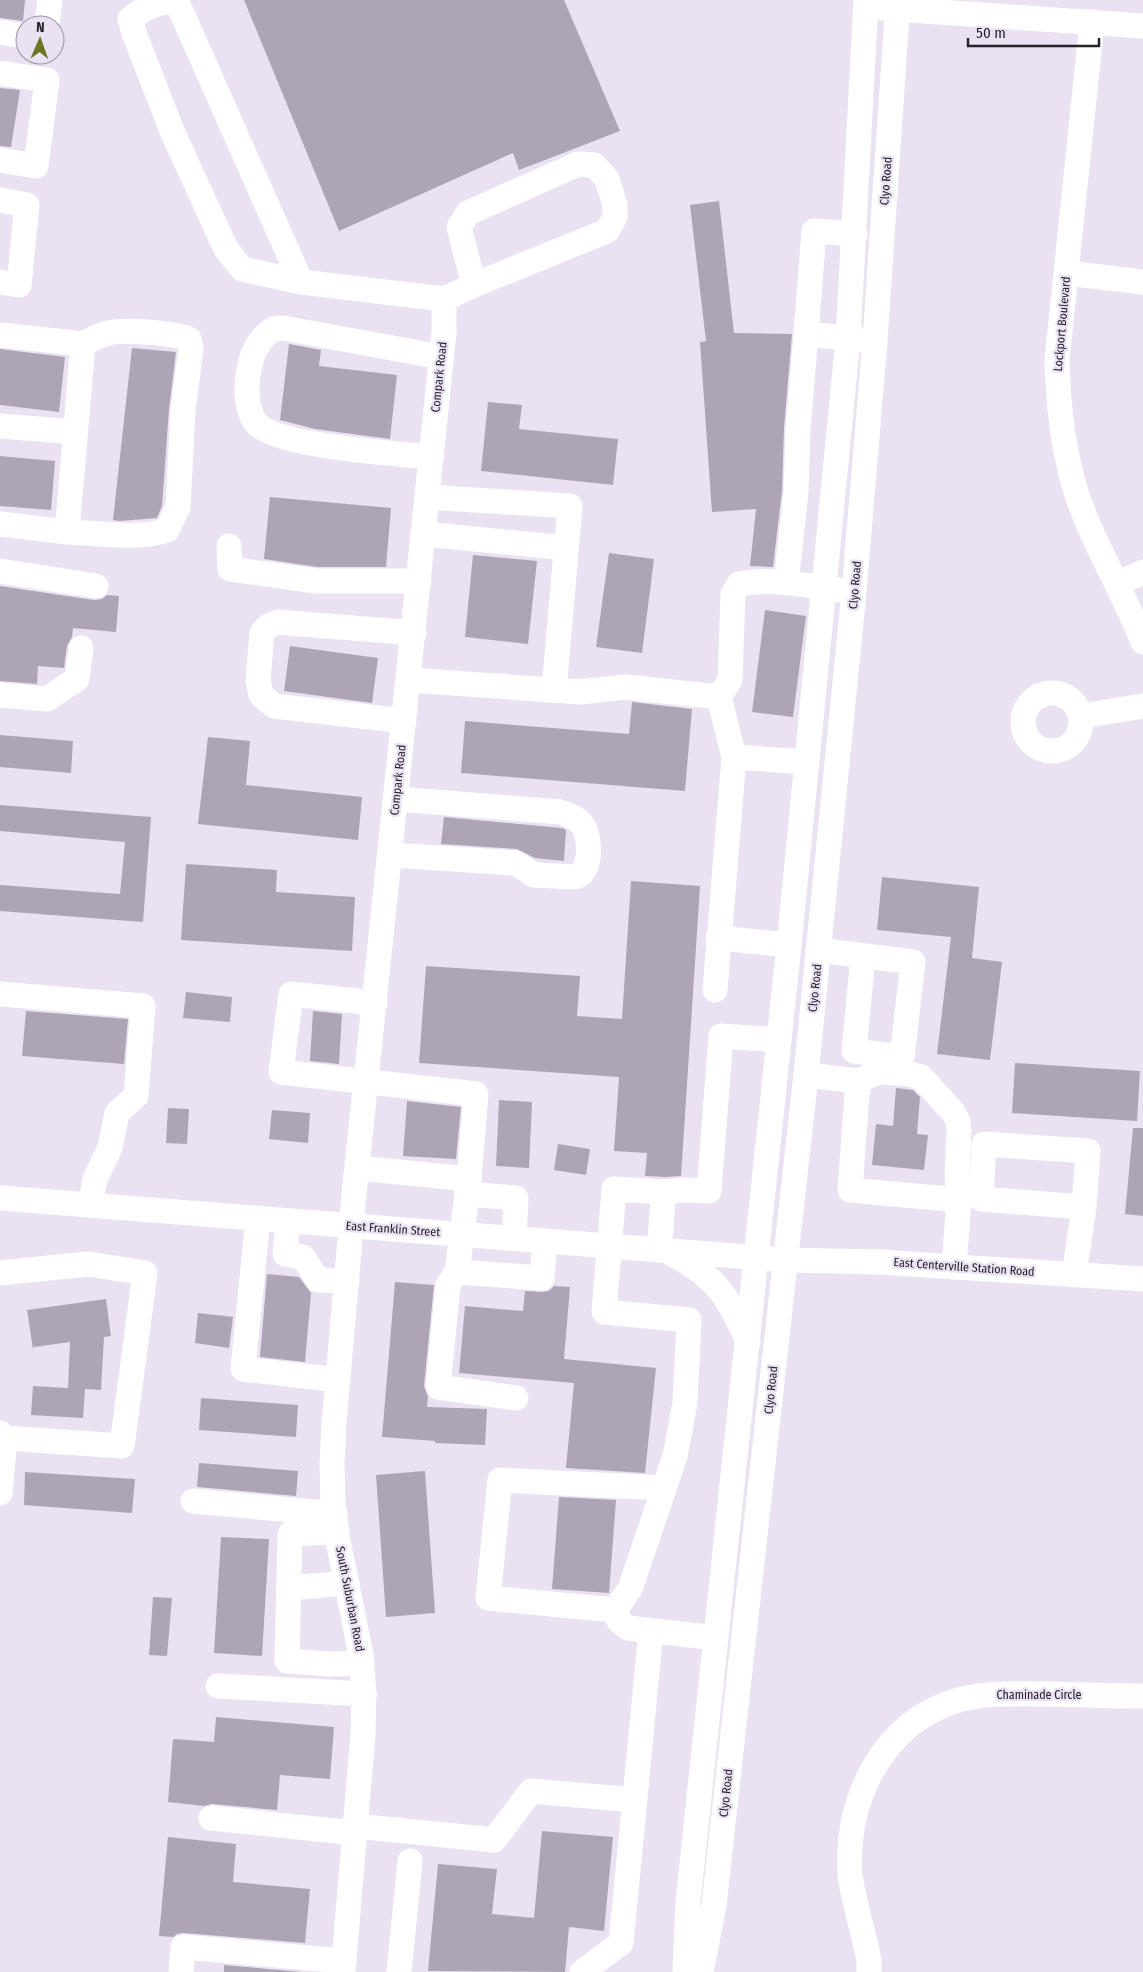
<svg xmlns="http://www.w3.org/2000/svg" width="1143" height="1972" viewBox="0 0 1143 1972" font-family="'Fira Sans Condensed',sans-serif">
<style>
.building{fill:#ada5b5}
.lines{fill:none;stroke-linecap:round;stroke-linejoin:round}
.minor{stroke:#fff;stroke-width:25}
.labels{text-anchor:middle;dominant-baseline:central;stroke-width:4.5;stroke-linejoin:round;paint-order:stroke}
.street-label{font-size:12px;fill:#252228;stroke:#eae2f3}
</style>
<rect width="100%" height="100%" fill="#eae2f3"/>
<g class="building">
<path d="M0,0H25L23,21L0,18Z"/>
<path d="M244,0H564L620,131L519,170L513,153L339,231Z"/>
<path d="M0,88L20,90L11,147L0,146Z"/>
<path d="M719,201L734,333L792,334L784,428L782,491L773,567L750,566L756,509L712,512L700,342L706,341L690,205Z"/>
<path d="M289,344L321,350L319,366L397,375L390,439L315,429L280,420Z"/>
<path d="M132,348L176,352L169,409L162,506L157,518L120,521L113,520Z"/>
<path d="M0,349L65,357L59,412L0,405Z"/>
<path d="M488,402L522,405L519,429L618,439L613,485L481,471Z"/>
<path d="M0,456L55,461L51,510L0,506Z"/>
<path d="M270,497L391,508L386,567H317L264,559Z"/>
<path d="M609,553L654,559L642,653L596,647Z"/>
<path d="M473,555L537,561L528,644L465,637Z"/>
<path d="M0,586L94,600L102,599L107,595L119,596L116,632L73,628L72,637L67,646L64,668L38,666L37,684L0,681Z"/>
<path d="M765,610L806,616L793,717L752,712Z"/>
<path d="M290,646L378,658L372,703L284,691Z"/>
<path d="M632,702L692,709L685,791L461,773L465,721L629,734Z"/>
<path d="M0,735L73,741L71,773L0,767Z"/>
<path d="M208,737L250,741L246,785L362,797L358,840L198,824Z"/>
<path d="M0,805L151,817L143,922L0,911V885L120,894L125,842L0,831Z"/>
<path d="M444,817L562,828L566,830L564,861L535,858L517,849L441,844Z"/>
<path d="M186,864L277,870L276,892L355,897L352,951L181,940Z"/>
<path d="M882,877L979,887L972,958L1002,962L990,1060L937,1054L951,937L877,930Z"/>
<path d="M631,881L700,886L681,1176L666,1177L645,1176L647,1153L614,1151L619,1077L419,1063L426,966L580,976L577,1016L622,1019Z"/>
<path d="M186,992L232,997L230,1022L183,1018Z"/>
<path d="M26,1011L128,1019L124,1064L22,1056Z"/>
<path d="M313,1011L342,1014L339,1064L310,1061Z"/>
<path d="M1015,1063L1140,1071L1137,1121L1012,1113Z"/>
<path d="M896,1088L913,1090L920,1097L917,1134L928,1135L924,1170L872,1165L876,1124L893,1126Z"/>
<path d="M499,1100L532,1102L529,1168L496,1166Z"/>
<path d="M407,1101L461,1107L456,1159L403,1156Z"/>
<path d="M168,1108L189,1109L187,1144L166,1143Z"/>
<path d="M272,1110L310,1113L308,1143L269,1139Z"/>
<path d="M1133,1128H1143V1216L1125,1214Z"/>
<path d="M558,1144L590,1149L586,1175L554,1170Z"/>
<path d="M267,1274L299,1277L311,1293L305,1362L260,1357Z"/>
<path d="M395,1282L434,1285L424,1386L428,1396L427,1407L487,1409L485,1445L435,1443V1441L382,1437Z"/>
<path d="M554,1286L570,1287L564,1359L656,1368L645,1473L566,1468L574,1383L459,1373L465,1306L523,1311L525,1291L541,1292L549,1291Z"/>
<path d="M106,1299L111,1336L104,1337L101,1390L85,1389L83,1418L31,1415L33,1386L68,1388L70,1342L35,1347V1345L33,1349L27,1310Z"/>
<path d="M198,1313L233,1317L229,1348L195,1343Z"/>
<path d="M201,1398L298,1405L296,1437L199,1430Z"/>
<path d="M199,1463L298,1471L296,1496L197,1487Z"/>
<path d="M425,1471L435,1613L386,1617L376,1475Z"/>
<path d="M25,1472L135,1479L132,1513L24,1505Z"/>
<path d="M559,1497L616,1500L609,1593L552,1589Z"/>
<path d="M221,1537L269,1539L262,1656L214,1653Z"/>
<path d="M153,1597L172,1598L167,1656L149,1655Z"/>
<path d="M216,1717L334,1727L330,1779L280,1775L277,1810L212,1804L204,1806L168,1802L173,1739L214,1742Z"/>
<path d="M542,1831L613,1837L604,1931L569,1927L565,1972L428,1971L438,1864L497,1869L492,1914L534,1918Z"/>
<path d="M168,1837L236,1844L233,1882L310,1889L305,1943L184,1933L177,1934L173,1937L159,1936Z"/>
<path d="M224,1965L302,1972H224Z"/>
</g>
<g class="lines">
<g class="minor">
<path d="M881,8L1143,26"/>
<path d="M1092,22L1057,360C1058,405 1063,449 1076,492C1093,544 1123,591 1143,642"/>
<path d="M47,25L50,0"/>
<path d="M0,32L25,36"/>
<path d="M0,73L47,80L36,166L0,160"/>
<path d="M0,200L27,205L19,285L0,282"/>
<path d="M855,234L814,231L806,334L864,340"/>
<path d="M1067,273L1143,282"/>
<path d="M301,282L242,269L226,249L172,131L134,33L130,19C146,7 157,1 177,2L301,282L444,299V333L354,1194L334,1423L332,1464L333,1504L338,1541L361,1655L364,1694L363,1734L343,1972"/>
<path d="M444,299L474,285L607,231L615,217V205L607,179L594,165L578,164L468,213L459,227L474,285"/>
<path d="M0,335L83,344L67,532L0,524"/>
<path d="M0,426L75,432"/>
<path d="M431,457C396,453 279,447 257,424C244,409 246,382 250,365C252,353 261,336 272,330C274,328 280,328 283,328L441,357"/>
<path d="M427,497L570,506L554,690"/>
<path d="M67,532C94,533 142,540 167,530L178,507L183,410L191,349L189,339C173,333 125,329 108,333C99,335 91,340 83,344"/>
<path d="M424,534L566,548"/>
<path d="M229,546L230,569L316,581H419"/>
<path d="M0,571L96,586"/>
<path d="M786,583L796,492L798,429L806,334"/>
<path d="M1117,584L1143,572"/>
<path d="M409,680L580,692L626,687L719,697L734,757L806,762"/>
<circle cx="1052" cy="722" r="29"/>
<path d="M0,695L47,699L77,679L81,648"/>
<path d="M719,697L730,680L733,594L739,584C771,577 807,586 839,590"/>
<path d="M1081,716L1143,706"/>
<path d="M404,721L274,706L261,695L258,680L262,633L268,626L278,622L414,633"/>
<path d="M391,855L516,863L534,875L574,877C592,875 591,838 583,826C578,818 569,815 560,812L396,799"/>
<path d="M718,938L789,945"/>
<path d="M818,950L913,962L902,1057L854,1051L863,956"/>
<path d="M715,990L734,757"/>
<path d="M0,994L143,1006L136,1096L117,1113L110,1148L95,1179L90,1205"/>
<path d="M375,1003L291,994L281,1072L476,1094L469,1179"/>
<path d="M806,1075L858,1081L850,1190L959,1200L954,1267"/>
<path d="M858,1081L879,1072L909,1074L921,1077L953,1112L958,1121L959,1132L957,1175L959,1200"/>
<path d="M358,1168L469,1179L457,1272L448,1285L438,1387L516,1398"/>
<path d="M664,1192L685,1190L709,1191L721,1036L779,1040"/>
<path d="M466,1194L516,1198L514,1238"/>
<path d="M0,1198L786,1260L879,1262L1143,1279"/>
<path d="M258,1218L243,1369L338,1380"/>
<path d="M288,1221L285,1254L303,1257L318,1280L347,1281"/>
<path d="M659,1250L664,1192L614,1189L604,1312L689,1320L685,1403L675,1456L630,1589L615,1610L619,1621L628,1628L716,1638"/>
<path d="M672,1254C717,1277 728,1297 748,1341"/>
<path d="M457,1272L542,1278L545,1241"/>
<path d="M0,1273L88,1264L145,1273L122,1446L5,1438L0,1433"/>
<path d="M1074,1275L1084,1207L1088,1151L984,1144L981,1199L1084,1207"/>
<path d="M0,1493L5,1438"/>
<path d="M193,1501L335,1514"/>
<path d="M337,1532L290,1534L287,1661L330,1664L362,1663"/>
<path d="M289,1588L347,1583"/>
<path d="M615,1610L488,1598L500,1480L663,1488"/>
<path d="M218,1686L364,1694"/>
<path d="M211,1818L355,1833"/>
<path d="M356,1826L494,1840L531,1791L635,1800"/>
<path d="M181,1972L183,1947L344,1961"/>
<path d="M399,1972L410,1861"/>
<path d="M582,1972L621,1943L651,1631"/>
<path d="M685,1972L688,1902L789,945L848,339L866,0"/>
<path d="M701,1972L714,1905L806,1075L854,592L875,341L898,0"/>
<path d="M869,1972V1960C865,1941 860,1923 856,1905C854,1895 851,1885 850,1875C845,1801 881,1725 955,1701C984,1692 1018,1694 1048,1694C1080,1695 1111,1696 1143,1696"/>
</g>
</g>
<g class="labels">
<g class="street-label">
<text transform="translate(886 181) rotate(-86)">Clyo Road</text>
<text transform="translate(1062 324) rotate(-85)">Lockport Boulevard</text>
<text transform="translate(439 377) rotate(-84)">Compark Road</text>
<text transform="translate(855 585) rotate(-85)">Clyo Road</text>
<text transform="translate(398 780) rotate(-84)">Compark Road</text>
<text transform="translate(815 988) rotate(-84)">Clyo Road</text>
<text transform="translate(393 1229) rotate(4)">East Franklin Street</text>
<text transform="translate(964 1267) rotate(4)">East Centerville Station Road</text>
<text transform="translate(771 1390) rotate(-84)">Clyo Road</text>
<text transform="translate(350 1599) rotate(79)">South Suburban Road</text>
<text x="1039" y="1695">Chaminade Circle</text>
<text transform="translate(726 1793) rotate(-84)">Clyo Road</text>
</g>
</g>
<g transform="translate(40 40) rotate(2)"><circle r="24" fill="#eae2f3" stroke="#9b95a2"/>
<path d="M0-4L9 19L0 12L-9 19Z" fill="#6c751f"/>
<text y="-8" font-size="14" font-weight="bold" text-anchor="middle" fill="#252228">N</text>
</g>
<path d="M968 38v8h131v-8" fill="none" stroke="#252228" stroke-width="2.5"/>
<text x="976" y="38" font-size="15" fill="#252228" stroke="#eae2f3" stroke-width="4" paint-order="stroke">50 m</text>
</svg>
